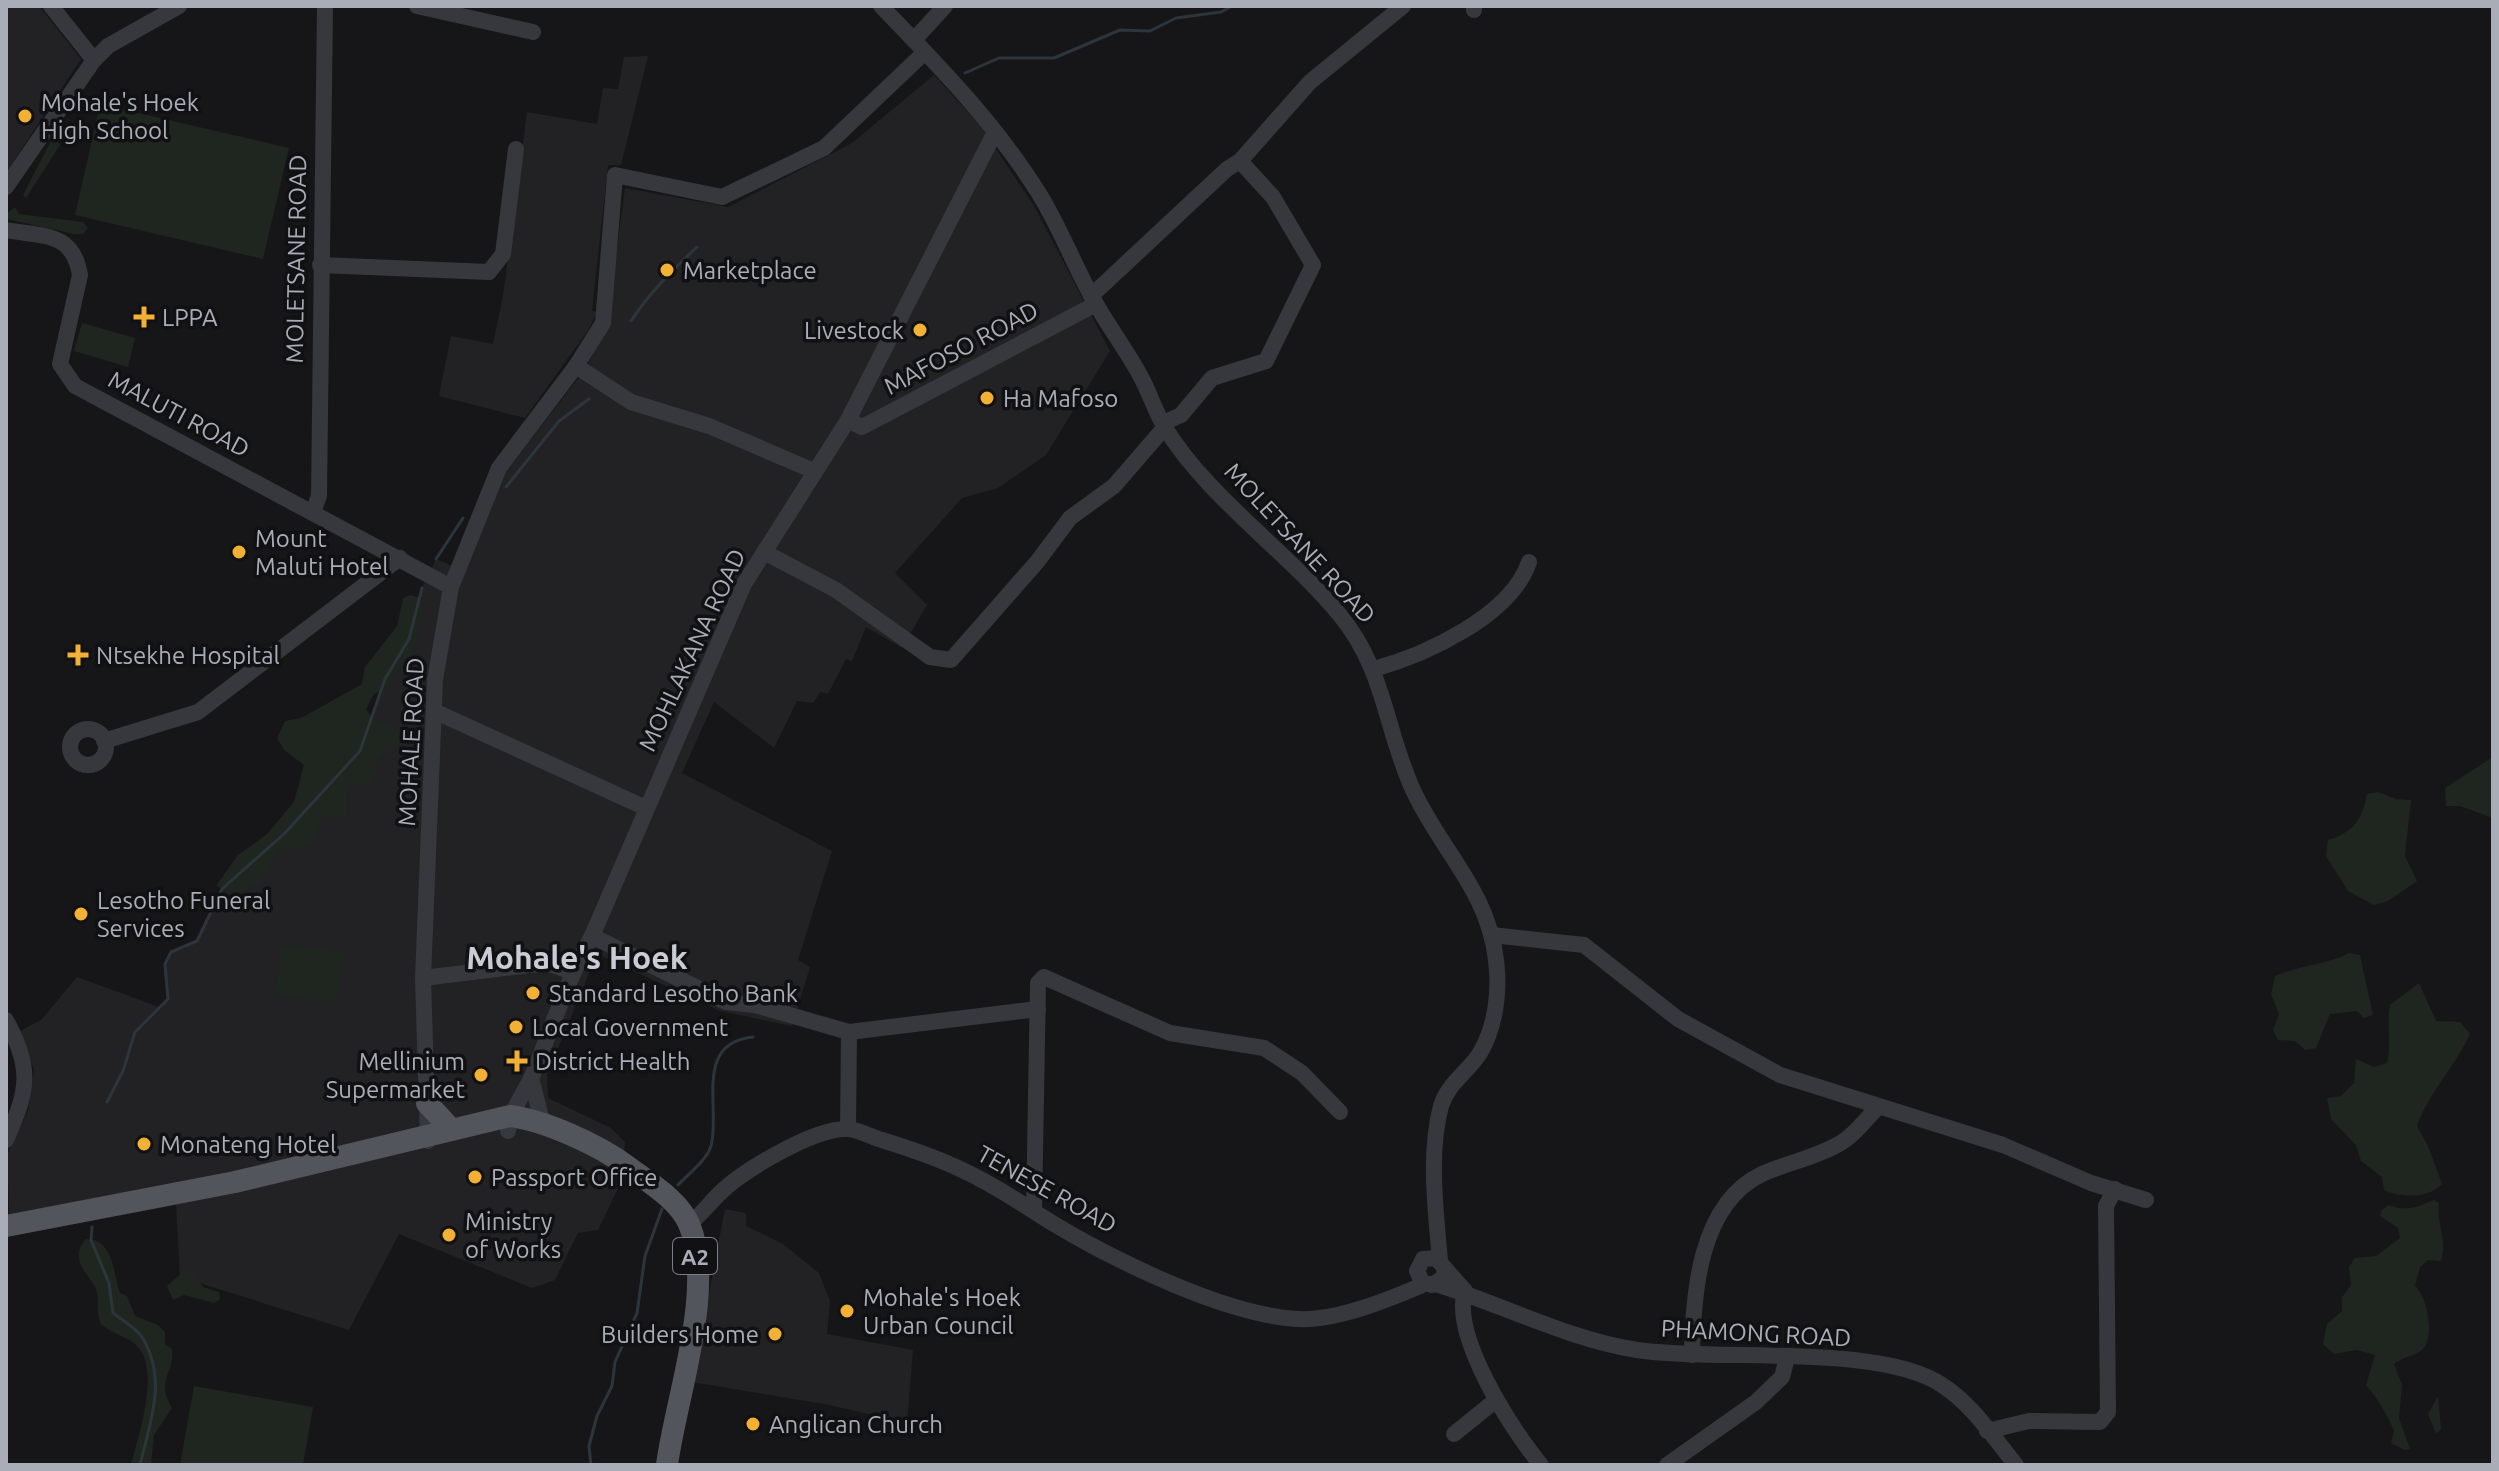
<svg xmlns="http://www.w3.org/2000/svg" width="2499" height="1471" viewBox="0 0 2499 1471" font-family="Ubuntu,sans-serif">
<style>
.built{fill:#222225}
.green{fill:#1e261f}
.lines{fill:none;stroke-linecap:round;stroke-linejoin:round}
.stream{stroke:#2c353c;stroke-width:3}
.minor{stroke:#37383d;stroke-width:16}
.major{stroke:#53555c;stroke-width:22}
.poi-dot{fill:#f2b134;stroke:#111113;stroke-width:3}
.labels{text-anchor:middle;dominant-baseline:central;stroke-width:7;stroke-linejoin:round;paint-order:stroke}
.shield{fill:#111113;stroke:#7b7e86;stroke-width:2}
.shield-label{font-size:22px;font-weight:bold;fill:#a8adb8}
.poi-label{font-size:24px;fill:#a8adb8;stroke:#111113;text-anchor:start}
.street-label{font-size:24px;fill:#a8adb8;stroke:#111113}
.district-label{font-size:32px;font-weight:bold;fill:#c9ccd4;stroke:#111113}
</style>
<rect width="100%" height="100%" fill="#161618"/>
<g class="built">
<path d="M6,6H39L81,59L6,173Z"/>
<path d="M648,56L621,165H608L592,311L597,312L589,329L525,418L439,396L451,336L493,344L503,296L527,112L597,124L603,88L618,89L624,57Z"/>
<path d="M934,75L980,125L1033,204L1110,351L1046,455L998,488L962,498L895,573L927,605L902,648L866,627L852,661L846,659L828,694L820,692L813,703L797,701L774,748L714,702L682,773L832,851L798,960L810,967L792,1026L720,1011L597,954L547,1075L548,1098L611,1128L625,1142L622,1180L598,1230L578,1233L555,1280L532,1288L399,1234L349,1330L180,1277L176,1205L10,1236L7,1155L28,1111L34,1070L20,1031L41,1020L77,977L162,1008L168,999L165,964L171,952L197,941L222,889L360,751L385,679L418,612L422,588L436,559L464,571L507,470L587,367L607,321L625,188L728,207L852,143Z"/>
<path d="M725,1209L746,1213V1226L783,1244L819,1273L830,1301L827,1334L913,1350L907,1423L829,1405L692,1382Z"/>
</g>
<g class="green">
<path d="M100,104L289,148L263,259L75,215Z"/>
<path d="M52,139H58L60,145L26,198L23,195Z"/>
<path d="M15,207L19,214L83,222L88,228L83,234H74L7,219L6,214Z"/>
<path d="M82,323L135,338L128,367L74,351Z"/>
<path d="M410,595L418,597L424,613L409,663L397,670L389,687L374,694L366,709L372,718L401,730L403,740L378,760L374,782L347,786L346,816L320,819L313,843L303,848L278,851L259,883L237,894L216,886L238,855L267,834L294,802L304,765L284,750L277,738L285,721L301,718L362,684L365,667L397,626L403,598Z"/>
<path d="M2493,757V818L2460,806H2446L2445,788Z"/>
<path d="M2378,792L2396,799L2411,800L2405,856L2417,881L2388,901L2374,905L2348,891L2326,856L2328,840C2354,832 2362,820 2367,794Z"/>
<path d="M281,945L345,951L337,1002L276,996Z"/>
<path d="M2349,953L2360,955L2373,1015L2364,1018L2357,1011L2330,1014L2316,1048L2305,1050L2295,1041L2278,1040L2273,1030L2279,1014L2271,994L2275,976C2300,965 2326,965 2349,953Z"/>
<path d="M2419,983L2436,1021L2460,1022L2470,1034C2455,1067 2429,1092 2417,1126L2428,1146L2442,1184C2428,1199 2402,1198 2384,1190L2382,1177L2361,1161L2356,1145L2331,1119L2327,1098L2341,1096L2354,1083L2356,1059L2374,1067L2387,1063C2392,1043 2386,1025 2390,1005Z"/>
<path d="M2434,1200L2439,1203C2436,1224 2448,1240 2441,1261L2428,1260L2420,1267L2415,1286C2427,1296 2436,1337 2422,1350C2415,1356 2402,1357 2394,1364L2402,1385L2399,1418L2410,1449L2405,1450L2391,1443L2394,1431C2386,1413 2379,1400 2366,1385L2375,1355L2357,1350L2334,1354L2323,1344L2327,1324L2342,1311V1297L2351,1285L2349,1267L2355,1258L2376,1256L2400,1238L2398,1228L2380,1216L2382,1210L2388,1205C2406,1212 2417,1207 2434,1200Z"/>
<path d="M86,1239C114,1239 113,1273 120,1293L127,1296L135,1316L158,1325L165,1332V1344L172,1349C175,1374 155,1380 172,1408L154,1435L151,1465H131C138,1436 163,1365 134,1343C124,1336 111,1333 101,1324C96,1313 99,1303 97,1292C93,1277 66,1260 86,1239Z"/>
<path d="M184,1271H192L203,1287L219,1292L220,1299L214,1303L184,1295L173,1300L167,1286Z"/>
<path d="M194,1386L313,1407L303,1465H180Z"/>
<path d="M2438,1396L2441,1429L2436,1434L2428,1414Z"/>
</g>
<g class="lines">
<g class="stream">
<path d="M965,73L999,58H1054L1120,30L1150,31L1176,18L1221,12L1232,6"/>
<path d="M631,321C650,292 672,271 697,247"/>
<path d="M506,487L559,421L589,399"/>
<path d="M436,559L463,518"/>
<path d="M107,1102L123,1071L135,1032L168,999L165,964L171,952L197,941L222,889L284,834L360,751L385,679L409,639L422,588"/>
<path d="M678,1185C688,1174 707,1160 711,1146C721,1108 693,1043 753,1037"/>
<path d="M92,1227L91,1240L109,1283L113,1313C122,1320 136,1328 142,1337C168,1379 150,1422 140,1465"/>
<path d="M591,1465L589,1446L597,1416L612,1386L615,1362L637,1313L645,1256L662,1209"/>
</g>
<g class="minor">
<path d="M51,6L94,60"/>
<path d="M417,6L533,32"/>
<path d="M881,6C937,64 995,123 1038,192C1059,225 1073,263 1092,297C1107,325 1127,350 1142,379C1150,394 1155,411 1164,426C1207,497 1286,550 1339,614C1385,669 1385,729 1413,790C1441,851 1488,890 1496,960C1500,990 1496,1026 1480,1053C1468,1072 1448,1083 1441,1106C1428,1154 1436,1212 1440,1261"/>
<path d="M1474,10V6"/>
<path d="M914,40L945,6"/>
<path d="M6,187L94,60L108,46L179,6"/>
<path d="M6,230C42,237 73,231 80,275L60,364L75,386L451,587"/>
<path d="M320,265L489,272L503,254L516,149"/>
<path d="M1091,296L1227,169L1240,161L1310,82L1403,6"/>
<path d="M576,366L631,402L709,426L814,471"/>
<path d="M848,420L862,427L1096,304"/>
<path d="M1163,423L1181,415L1212,378L1266,361L1313,265L1273,197L1240,161"/>
<path d="M313,512L319,496L325,6"/>
<path d="M764,552L836,590L930,657L951,660L1037,562L1070,518L1114,486L1165,427"/>
<path d="M1374,669C1425,655 1511,616 1529,562"/>
<path d="M434,711L646,808"/>
<circle cx="88" cy="747" r="18"/>
<path d="M104,741L198,712L400,558"/>
<path d="M1492,935L1584,945L1678,1019L1780,1075L2003,1145L2091,1183L2146,1200"/>
<path d="M592,936L726,1002L755,1005L849,1032L1038,1009"/>
<path d="M423,978L547,963L572,972"/>
<path d="M6,1020C33,1069 28,1091 6,1140"/>
<path d="M531,1078L543,1125"/>
<path d="M848,1128L849,1032"/>
<path d="M508,1131C511,1109 524,1094 533,1074C552,1027 567,981 592,936L744,584L848,420L995,132"/>
<path d="M428,1141L423,978L435,680L451,587L499,468L576,366L603,323L615,175L722,197L824,148L925,52"/>
<path d="M1034,1211L1038,983L1044,977L1170,1033L1264,1048L1302,1073L1340,1112"/>
<path d="M689,1224C701,1215 708,1205 719,1194C742,1171 814,1128 847,1129C858,1129 871,1137 882,1140C940,1158 973,1172 1024,1205C1090,1249 1219,1315 1298,1319C1337,1321 1390,1299 1425,1284"/>
<path d="M1445,1269L1443,1278L1432,1285L1422,1282L1417,1271L1423,1259L1436,1258L1465,1291"/>
<path d="M1436,1284C1503,1305 1568,1339 1637,1350C1718,1362 1879,1343 1942,1385C1973,1405 1993,1437 2016,1465"/>
<path d="M1465,1291C1451,1336 1512,1430 1541,1465"/>
<path d="M1692,1355C1693,1294 1699,1204 1762,1174C1786,1163 1814,1158 1837,1145C1853,1137 1865,1120 1878,1107"/>
<path d="M1987,1431L2029,1421L2100,1422L2108,1412L2106,1206L2115,1189"/>
<path d="M1454,1434L1496,1400"/>
<path d="M1667,1465L1756,1402L1782,1377L1787,1358"/>
</g>
<g class="major">
<path d="M427,1103L450,1128"/>
<path d="M6,1226L235,1182L510,1116C544,1120 599,1145 627,1166C648,1182 678,1199 689,1224C716,1288 676,1397 667,1465"/>
</g>
</g>
<g class="poi-dot">
<circle cx="25" cy="116" r="8"/>
<circle cx="667" cy="270" r="8"/>
<path d="M140 305h8v8h8v8h-8v8h-8v-8h-8v-8h8z"/>
<circle cx="920" cy="330" r="8"/>
<circle cx="987" cy="398" r="8"/>
<circle cx="239" cy="552" r="8"/>
<path d="M74 643h8v8h8v8h-8v8h-8v-8h-8v-8h8z"/>
<circle cx="81" cy="914" r="8"/>
<circle cx="533" cy="993" r="8"/>
<circle cx="516" cy="1027" r="8"/>
<path d="M513 1049h8v8h8v8h-8v8h-8v-8h-8v-8h8z"/>
<circle cx="481" cy="1075" r="8"/>
<circle cx="144" cy="1144" r="8"/>
<circle cx="475" cy="1177" r="8"/>
<circle cx="449" cy="1235" r="8"/>
<circle cx="847" cy="1311" r="8"/>
<circle cx="775" cy="1334" r="8"/>
<circle cx="753" cy="1424" r="8"/>
</g>
<g class="labels">
<rect class="shield" x="673" y="1238" width="44" height="36" rx="6"/>
<g class="shield-label">
<text x="695" y="1256">A2</text>
</g>
<g class="poi-label">
<text x="41" y="102">Mohale's Hoek<tspan x="41" dy="28">High School</tspan></text>
<text x="683" y="270">Marketplace</text>
<text x="162" y="317">LPPA</text>
<text x="904" y="330" text-anchor="end">Livestock</text>
<text x="1003" y="398">Ha Mafoso</text>
<text x="255" y="538">Mount<tspan x="255" dy="28">Maluti Hotel</tspan></text>
<text x="96" y="655">Ntsekhe Hospital</text>
<text x="97" y="900">Lesotho Funeral<tspan x="97" dy="28">Services</tspan></text>
<text x="549" y="993">Standard Lesotho Bank</text>
<text x="532" y="1027">Local Government</text>
<text x="465" y="1061" text-anchor="end">Mellinium<tspan x="465" dy="28">Supermarket</tspan></text>
<text x="535" y="1061">District Health</text>
<text x="160" y="1144">Monateng Hotel</text>
<text x="491" y="1177">Passport Office</text>
<text x="465" y="1221">Ministry<tspan x="465" dy="28">of Works</tspan></text>
<text x="863" y="1297">Mohale's Hoek<tspan x="863" dy="28">Urban Council</tspan></text>
<text x="759" y="1334" text-anchor="end">Builders Home</text>
<text x="769" y="1424">Anglican Church</text>
</g>
<g class="street-label">
<text transform="translate(296 259) rotate(-89)">MOLETSANE ROAD</text>
<text transform="translate(961 348) rotate(-28)">MAFOSO ROAD</text>
<text transform="translate(179 414) rotate(28)">MALUTI ROAD</text>
<text transform="translate(1300 543) rotate(47)">MOLETSANE ROAD</text>
<text transform="translate(692 650) rotate(-65)">MOHLAKANA ROAD</text>
<text transform="translate(411 742) rotate(-87)">MOHALE ROAD</text>
<text transform="translate(1047 1189) rotate(29)">TENESE ROAD</text>
<text transform="translate(1756 1333) rotate(3)">PHAMONG ROAD</text>
</g>
<g class="district-label">
<text x="577" y="957">Mohale's Hoek</text>
</g>
</g>
<rect width="2499" height="1471" fill="none" stroke="#a8adb8" stroke-width="16"/>
</svg>
